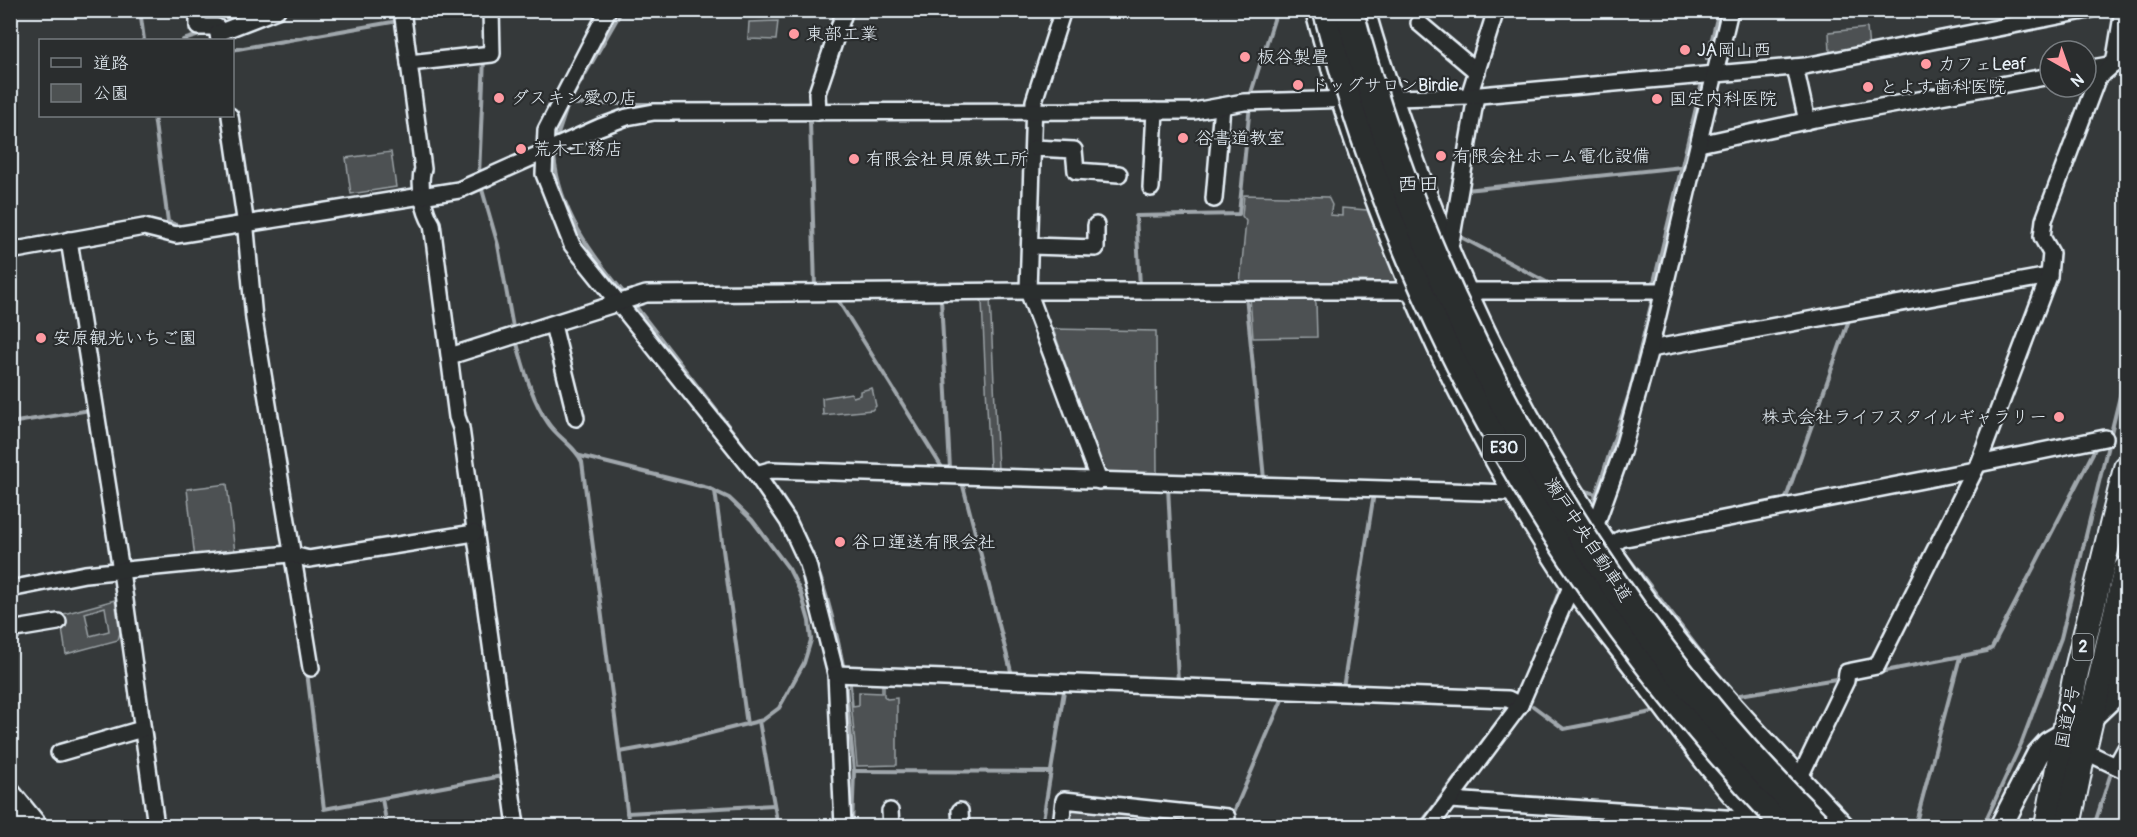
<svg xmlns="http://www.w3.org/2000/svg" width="2137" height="837" viewBox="0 0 2137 837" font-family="Pangolin,'Klee One',sans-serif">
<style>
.green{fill:#4d5152;stroke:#9aa1a5;stroke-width:1.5;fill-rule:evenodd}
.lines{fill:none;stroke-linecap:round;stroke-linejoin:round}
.stream{stroke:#a0a7ac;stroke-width:4}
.minor-casing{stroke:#e8f1f8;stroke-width:20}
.secondary-casing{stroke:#e8f1f8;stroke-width:26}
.trunk-casing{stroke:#e8f1f8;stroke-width:28}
.minor{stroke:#2a2d2e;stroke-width:15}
.secondary{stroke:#2a2d2e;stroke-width:21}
.trunk{stroke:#2a2d2e;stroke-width:24}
.motorway-bridge-casing{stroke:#e8f1f8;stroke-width:32;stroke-linecap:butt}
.motorway-bridge{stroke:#2a2d2e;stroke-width:27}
.poi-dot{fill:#ff9aa2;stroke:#2a2d2e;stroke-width:2}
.labels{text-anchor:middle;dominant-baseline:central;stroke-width:4.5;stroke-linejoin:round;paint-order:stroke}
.shield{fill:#2a2d2e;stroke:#afb6bb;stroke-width:1.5}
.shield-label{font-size:16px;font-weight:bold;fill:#e8f1f8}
.poi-label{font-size:18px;fill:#e8f1f8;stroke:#2a2d2e;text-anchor:start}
.street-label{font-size:18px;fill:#e8f1f8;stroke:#2a2d2e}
.quarter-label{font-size:21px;fill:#e8f1f8;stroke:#2a2d2e}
</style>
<rect width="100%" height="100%" fill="#35393a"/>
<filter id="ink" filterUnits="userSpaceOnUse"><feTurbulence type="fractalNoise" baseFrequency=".0167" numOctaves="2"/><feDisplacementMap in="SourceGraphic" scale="12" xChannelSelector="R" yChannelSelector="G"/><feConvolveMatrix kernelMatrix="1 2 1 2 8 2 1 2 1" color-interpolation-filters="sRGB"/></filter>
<g filter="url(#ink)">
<g class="green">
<path d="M778,21L776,40L748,39L749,22Z"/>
<path d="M1867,28L1869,49L1830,52L1829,32Z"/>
<path d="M391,152L396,187L351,194L346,158Z"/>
<path d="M1244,195L1328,197L1332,205L1330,215L1342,216V208L1367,210L1398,283L1363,281L1240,284L1246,221L1242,216Z"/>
<path d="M1311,296L1316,303L1317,337L1253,338L1250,297Z"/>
<path d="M977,297H990L998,469L990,468L982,302Z"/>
<path d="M1053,329L1156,331L1157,474L1105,473Z"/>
<path d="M872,388L876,406L872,410L823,415L822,398L851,393L853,397L860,395V391Z"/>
<path d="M227,484L235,553L195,559L187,489Z"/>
<path d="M115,600L120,633L118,640L66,654L60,615ZM105,607L109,631L90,636L85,613Z"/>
<path d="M849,679L884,681V696L887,699L897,698V765L857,766ZM851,682L882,683V693L859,692V705L853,706Z"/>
<path d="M1077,807L1138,814L1139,826H1067L1070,812Z"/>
</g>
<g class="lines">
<g class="stream">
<path d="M140,10L144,40"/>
<path d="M183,40L203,34"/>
<path d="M232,50L398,21"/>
<path d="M484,51V31"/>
<path d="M1707,59L1719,10"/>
<path d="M1251,93L1277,10"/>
<path d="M568,104H814"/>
<path d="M822,104H1030"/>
<path d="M1038,104L1193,103"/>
<path d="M154,116L168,222L182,227L241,216"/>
<path d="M810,122L815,287"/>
<path d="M556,140L568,104L622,10"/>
<path d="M554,156C559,210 590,253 624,293"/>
<path d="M479,175L484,58"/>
<path d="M481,186L498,245L514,333"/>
<path d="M1466,190L1682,167"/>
<path d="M248,215L363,198"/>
<path d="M1459,236L1552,285"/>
<path d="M1140,286L1136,216L1239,214L1250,105"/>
<path d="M1653,286L1701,87"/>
<path d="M623,292L633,291"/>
<path d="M1246,295L1264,479"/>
<path d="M836,297L943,469"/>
<path d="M941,299L950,469"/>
<path d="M633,303L761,468"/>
<path d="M516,340C524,368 531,398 548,423C557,437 576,447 582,462L629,826"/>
<path d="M10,423L90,410"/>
<path d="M580,456L708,488L729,498L752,520L789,569L801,593L809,621L811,640L804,663L779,708L763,720L675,742L620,752"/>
<path d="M767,476C812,534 830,599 844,670"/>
<path d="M961,478L1012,675"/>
<path d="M1168,487L1178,681"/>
<path d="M1579,489L1596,494"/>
<path d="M715,491L747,725"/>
<path d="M1785,501L1850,317"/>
<path d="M1591,510L1630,391L1653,297"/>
<path d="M1624,552L1716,672"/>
<path d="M1540,641L1562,584"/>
<path d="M307,672L324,809L502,776"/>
<path d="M1880,672L1987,651L1992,648L2097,445"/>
<path d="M845,678L854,771L852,826"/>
<path d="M1343,688L1374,493"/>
<path d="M1734,696L1842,678"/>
<path d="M1533,706L1564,729L1652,712"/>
<path d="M759,721L778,826"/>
<path d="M2121,744L2126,734"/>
<path d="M854,771L1051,772"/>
<path d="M1466,793L1533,798"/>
<path d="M382,799L387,826"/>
<path d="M627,813L774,805"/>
<path d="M1042,826L1065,685"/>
<path d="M1228,826L1284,695"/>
<path d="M1419,826L1510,705"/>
<path d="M1915,826L1960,657"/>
<path d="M1983,826L2021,744L2061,638L2121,392L2126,390"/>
<path d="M2094,826L2110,776"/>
</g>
<g class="minor-casing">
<g id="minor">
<path d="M198,10V27H217L219,40"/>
<path d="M402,10L423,169C418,183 424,212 432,224L457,417L461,428L516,826"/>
<path d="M608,10L546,130L544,174L572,245L756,474L788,521L808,564L836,674L843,826"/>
<path d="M1063,10L1034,101L1028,291L1099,481"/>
<path d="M1313,10C1367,210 1447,400 1561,573C1585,610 1614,644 1640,679C1678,729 1714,781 1758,826"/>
<path d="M1367,10C1377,49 1391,87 1404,125C1459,288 1536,443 1636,583C1699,671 1774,748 1847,826"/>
<path d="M1419,23L1477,72"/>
<path d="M218,33L277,10"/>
<path d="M409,63L492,54L491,10"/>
<path d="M1795,67L1807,121"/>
<path d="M2086,69L2126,62"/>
<path d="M1469,96L1496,10"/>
<path d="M818,112L817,93L845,10"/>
<path d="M230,116L245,219L254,319L311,668"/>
<path d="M1699,144L1815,119L2050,76"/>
<path d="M1034,148L1074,150L1076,171L1119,174"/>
<path d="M1151,188L1155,111"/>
<path d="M1214,199L1222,106"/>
<path d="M69,240L121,571L156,826"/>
<path d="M1031,246L1096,248V225"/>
<path d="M1450,248L1476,96"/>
<path d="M10,251L144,227L176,235L459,190L600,127L627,117L654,112L1194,111L1244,102L1469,96L1805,66L2089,10"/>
<path d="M553,325L576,418"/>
<path d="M1650,349L2049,276"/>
<path d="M450,356L646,294L1028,291H1664"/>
<path d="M1978,464L2105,438"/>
<path d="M756,474L770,470L1512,493"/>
<path d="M1594,530L1622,452L1650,349L1730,10"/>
<path d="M1611,546L1621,539L1974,470"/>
<path d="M10,589L85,574L289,554L309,559L474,533"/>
<path d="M10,630L58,622"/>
<path d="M836,674L1508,699L1520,705"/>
<path d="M2078,748L2126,771"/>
<path d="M59,753L142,729"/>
<path d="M2116,766L2126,748"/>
<path d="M1797,783L1846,681L1847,672L1877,666L1978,464L2049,276L2051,253L2042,237L2044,220L2097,79L2114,64L2123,10"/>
<path d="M10,789L40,826"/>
<path d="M1450,800L1755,820"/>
<path d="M10,809L24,826"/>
<path d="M890,811L891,826"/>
<path d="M960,811L961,826"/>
<path d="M1061,826L1064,800L1227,817"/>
<path d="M1430,826L1520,705L1574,580"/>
</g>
</g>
<g class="secondary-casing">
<path id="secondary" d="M2001,826L2038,754L2048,743L2091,718L2114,696L2126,655"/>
</g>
<g class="trunk-casing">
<g id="trunk">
<path d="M2047,826L2076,673L2126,468"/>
<path d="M2068,826L2083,753L2126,569"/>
</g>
</g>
<use href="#minor" class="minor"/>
<use href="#secondary" class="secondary"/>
<use href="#trunk" class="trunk"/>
<g class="motorway-bridge-casing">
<g id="motorway-bridge">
<path d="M1327,10C1410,325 1564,590 1787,826"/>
<path d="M1349,10C1427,309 1596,610 1817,826"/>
</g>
</g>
<use href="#motorway-bridge" class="motorway-bridge"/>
</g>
</g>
<g class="poi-dot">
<circle cx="794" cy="34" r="6"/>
<circle cx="1685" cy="50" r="6"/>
<circle cx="1245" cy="57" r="6"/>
<circle cx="1926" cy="64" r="6"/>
<circle cx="1298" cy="85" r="6"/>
<circle cx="1868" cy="87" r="6"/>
<circle cx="499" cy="98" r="6"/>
<circle cx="1657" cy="99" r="6"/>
<circle cx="1183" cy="138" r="6"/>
<circle cx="521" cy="149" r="6"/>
<circle cx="1441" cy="156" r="6"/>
<circle cx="854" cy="159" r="6"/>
<circle cx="41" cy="338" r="6"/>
<circle cx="2059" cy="417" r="6"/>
<circle cx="840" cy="542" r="6"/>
</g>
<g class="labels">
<g class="shield">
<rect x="1483" y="435" width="42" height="26" rx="4.5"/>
<rect x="2072.5" y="634" width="21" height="26" rx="4.5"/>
</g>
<g class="shield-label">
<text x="1504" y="448">E30</text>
<text x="2083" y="647">2</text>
</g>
<g class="poi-label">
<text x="806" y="34">東部工業</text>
<text x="1697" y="50">JA岡山西</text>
<text x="1257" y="57">板谷製畳</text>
<text x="1938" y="64">カフェLeaf</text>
<text x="1310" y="85">ドッグサロンBirdie</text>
<text x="1880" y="87">とよす歯科医院</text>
<text x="511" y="98">ダスキン愛の店</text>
<text x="1669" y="99">国定内科医院</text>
<text x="1195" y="138">谷書道教室</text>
<text x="533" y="149">荒木工務店</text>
<text x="1453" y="156">有限会社ホーム電化設備</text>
<text x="866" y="159">有限会社貝原鉄工所</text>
<text x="53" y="338">安原観光いちご園</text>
<text x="2047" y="417" text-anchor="end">株式会社ライフスタイルギャラリー</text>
<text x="852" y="542">谷口運送有限会社</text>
</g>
<g class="street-label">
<text transform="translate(1588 540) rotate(57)">瀬戸中央自動車道</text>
<text transform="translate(2068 717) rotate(-79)">国道2号</text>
</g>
<g class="quarter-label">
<text x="1418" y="184">西田</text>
</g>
</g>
<rect width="2137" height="837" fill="none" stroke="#2a2d2e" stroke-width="36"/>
<rect x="18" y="18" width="2101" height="801" fill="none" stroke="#e8f1f8" stroke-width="2" filter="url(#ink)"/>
<rect x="39" y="39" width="195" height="78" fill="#2a2d2e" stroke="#767b7f" stroke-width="1.5"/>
<rect x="51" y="58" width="30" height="9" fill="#2a2d2e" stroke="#767b7f" stroke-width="1.5"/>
<text x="93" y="69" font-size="18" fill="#e8f1f8">道路</text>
<rect x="51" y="84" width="30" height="18" fill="#4d5152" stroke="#767b7f" stroke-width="1.5"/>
<text x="93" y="99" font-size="18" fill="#e8f1f8">公園</text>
<g transform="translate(2068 69) rotate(140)"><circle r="28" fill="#2a2d2e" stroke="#767b7f" stroke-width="1.5"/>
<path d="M0-4.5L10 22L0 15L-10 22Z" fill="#ff9aa2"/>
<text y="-9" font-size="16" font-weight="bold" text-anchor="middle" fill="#e8f1f8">N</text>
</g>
</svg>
